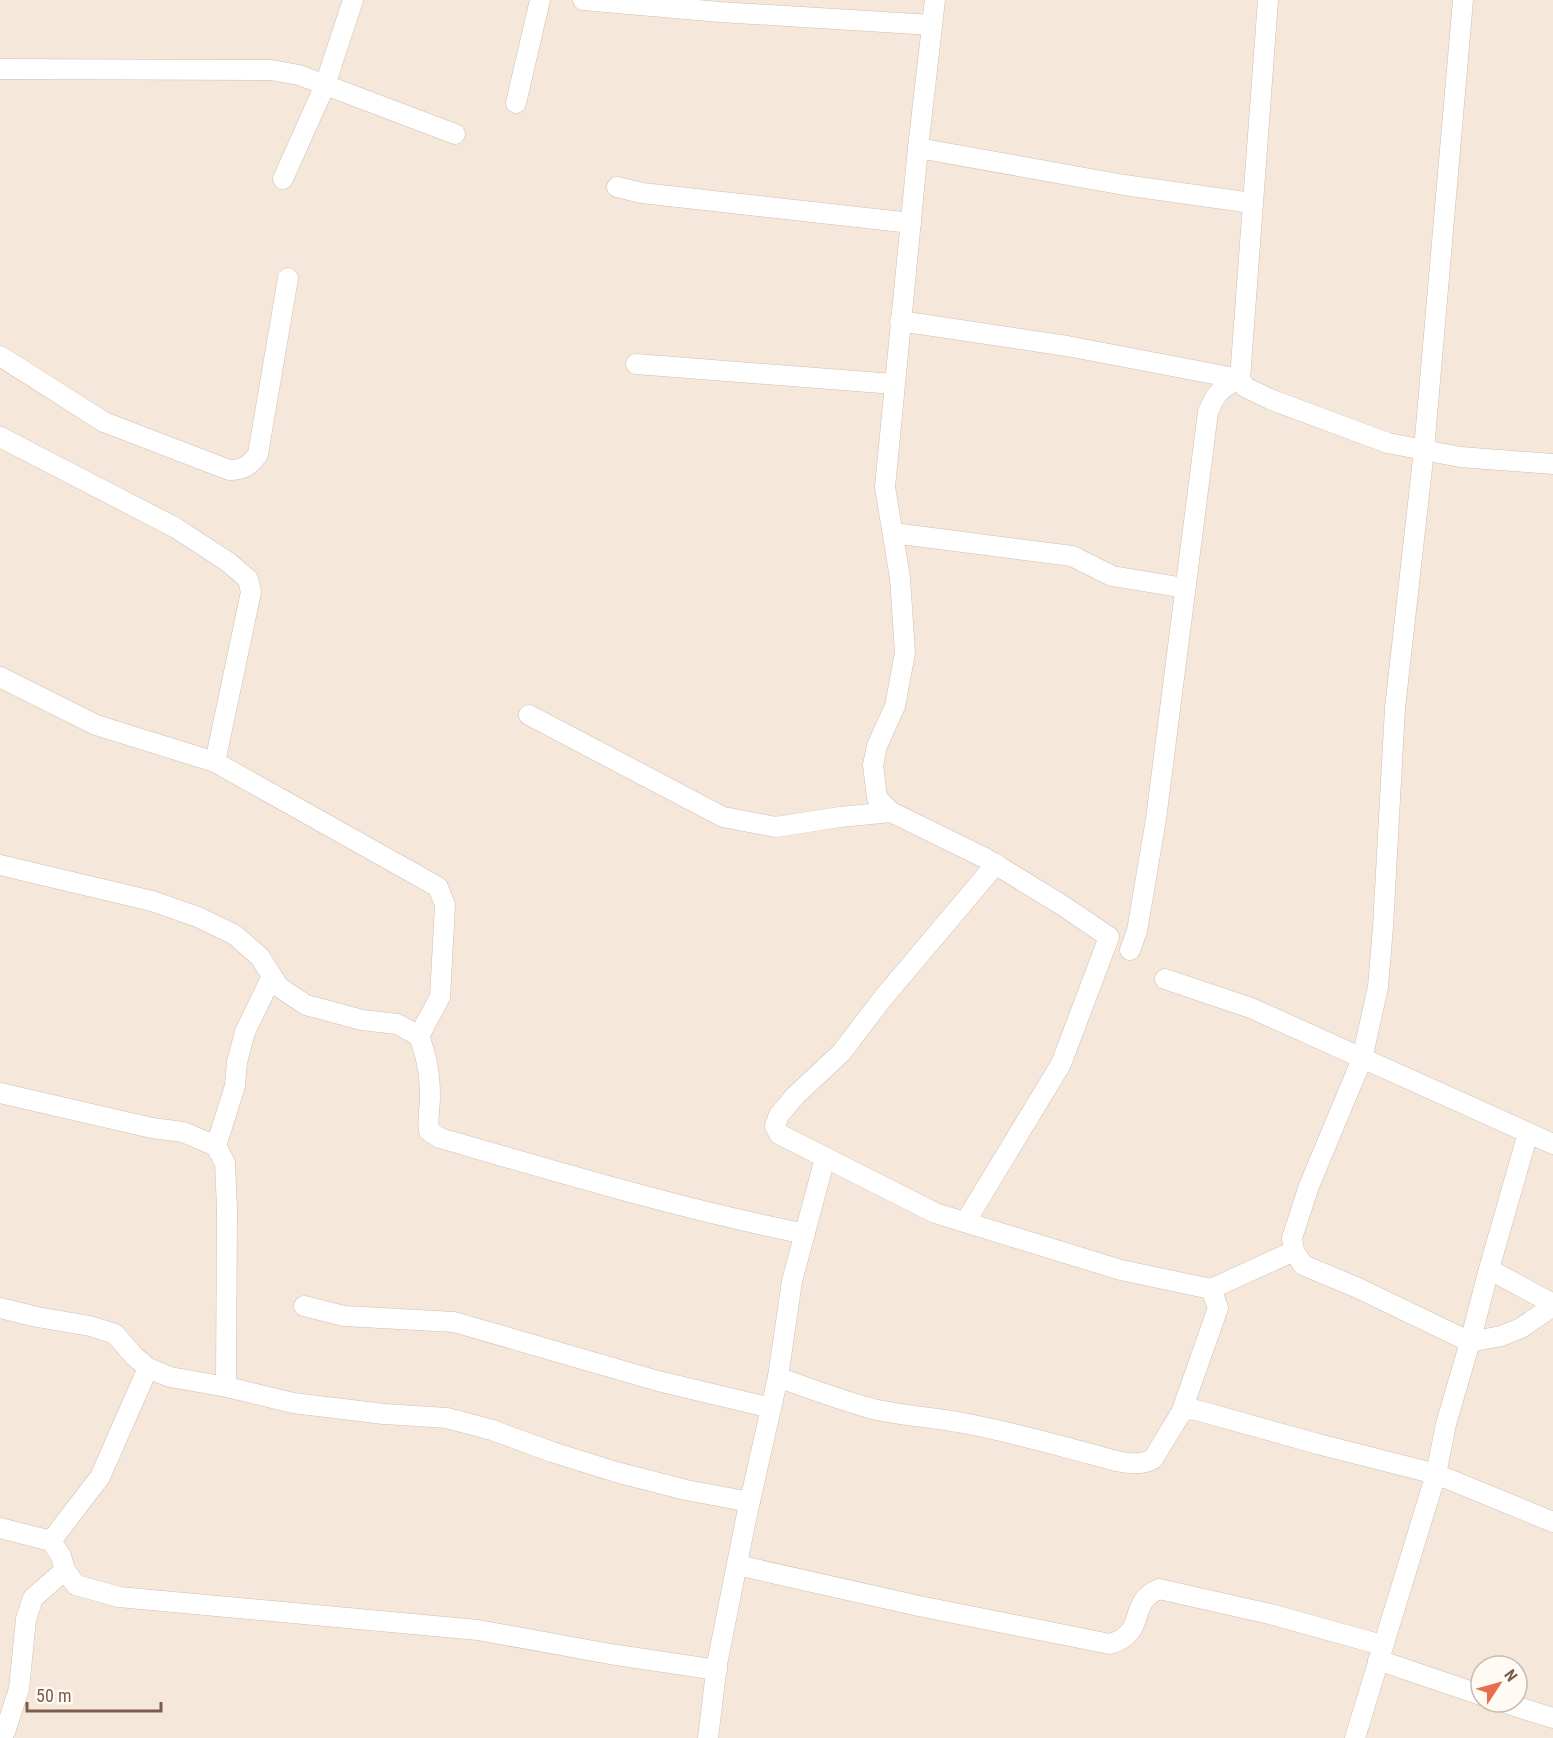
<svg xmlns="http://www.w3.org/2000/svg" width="1553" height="1738" viewBox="0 0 1553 1738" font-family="'Roboto Condensed',sans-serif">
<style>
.residential{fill:#f5e8da;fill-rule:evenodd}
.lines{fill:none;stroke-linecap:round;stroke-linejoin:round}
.street-casing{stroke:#d1beb0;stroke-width:21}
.street{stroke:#fff;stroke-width:20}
</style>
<rect width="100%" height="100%" fill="#fdf6ec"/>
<path class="residential" d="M0,0H1553V1738H0ZM1481,1666H1517V1702H1481Z"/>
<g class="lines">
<g class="street-casing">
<g id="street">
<path d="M583,0L720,12L932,25"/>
<path d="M935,0L918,148L885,487L900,578L905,653L895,706L877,746L873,765L877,798L891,812L985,858L1062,905L1109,937L1061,1064L966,1221"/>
<path d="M1268,0L1240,379L1245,387L1272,400L1388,443L1460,457L1553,464"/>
<path d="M1463,0L1424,450L1395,708L1383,927L1378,987L1362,1059L1309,1186L1292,1238L1294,1251L1303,1265L1358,1288L1470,1342L1501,1336L1521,1328L1553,1306"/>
<path d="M0,69L271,70L299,75L455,134"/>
<path d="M516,103L540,0"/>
<path d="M918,148L1124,185L1252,203"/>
<path d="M283,179L325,85L353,0"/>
<path d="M617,187L642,193L911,223"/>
<path d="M900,321L1067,346L1240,379"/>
<path d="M0,356L104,422L229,470C243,470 250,466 258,454L288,278"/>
<path d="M636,364L894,384"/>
<path d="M0,437L176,528L228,562L248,579L251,592L215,762"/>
<path d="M893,533L1072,556L1112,576L1185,588"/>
<path d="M0,677L96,725L215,762L438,887L445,905L440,997L419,1036"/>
<path d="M529,715L723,817L776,827L840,817L891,812"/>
<path d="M996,864L883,998L841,1053L795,1096L779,1115L775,1126L779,1134L935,1213L1121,1270L1211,1289L1294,1251"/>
<path d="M0,865L152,901L198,917L235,935L260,957L279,987L306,1005L362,1020L397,1024L419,1036C427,1058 430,1074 430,1097C430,1109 427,1119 429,1131L440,1138C561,1173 681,1209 805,1234"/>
<path d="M1130,950L1137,931L1156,819L1208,412C1216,393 1221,387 1240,379"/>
<path d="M1165,979L1251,1008L1553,1144"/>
<path d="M0,1093L152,1128L183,1132L216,1146L225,1163L227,1209L226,1383L227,1387L293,1403L384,1414L447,1418L492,1430L552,1452L616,1472L686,1490L750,1502"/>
<path d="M216,1146L235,1086L237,1062L245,1032L272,976"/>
<path d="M1489,1269L1553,1304"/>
<path d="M304,1306L344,1316L454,1322L658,1381L771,1408"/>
<path d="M0,1308L37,1317L90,1326L115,1334L134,1356L148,1368L170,1377L227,1387"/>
<path d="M778,1377C810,1389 841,1400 873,1409C903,1416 933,1417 963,1423C1007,1431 1049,1443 1091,1454C1110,1459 1135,1469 1153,1459L1181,1413L1188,1409L1196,1410L1318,1444L1436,1474L1553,1522"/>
<path d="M1181,1413L1218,1308L1211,1289"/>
<path d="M0,1528L51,1541L61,1556L65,1570L76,1585L119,1597L478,1630L610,1654L717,1670"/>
<path d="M51,1541L100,1477L148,1368"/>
<path d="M737,1565L919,1606L1110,1644C1149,1632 1126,1603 1159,1589L1270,1614L1382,1645"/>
<path d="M1378,1660L1481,1695"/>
<path d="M1502,1702L1553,1718"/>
<path d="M1,1738L5,1732L19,1689L26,1619L33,1598L65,1570"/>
<path d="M708,1738L717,1664L746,1519L778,1377L792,1281L825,1158"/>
<path d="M1355,1738L1436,1474L1446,1424L1470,1342L1489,1269L1528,1133"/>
</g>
</g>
<use href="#street" class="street"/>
</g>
<g transform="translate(1499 1684) rotate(54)"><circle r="28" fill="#fffaf3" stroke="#cabbb1" stroke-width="1.5"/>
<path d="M0-4.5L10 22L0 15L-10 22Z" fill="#e76f51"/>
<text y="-9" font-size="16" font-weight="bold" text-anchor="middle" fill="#7a5c4d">N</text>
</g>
<path d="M27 1702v9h134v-9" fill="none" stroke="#7a5c4d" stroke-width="3"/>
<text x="36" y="1702" font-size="18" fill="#7a5c4d" stroke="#fffaf3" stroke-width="4.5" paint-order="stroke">50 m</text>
</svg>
